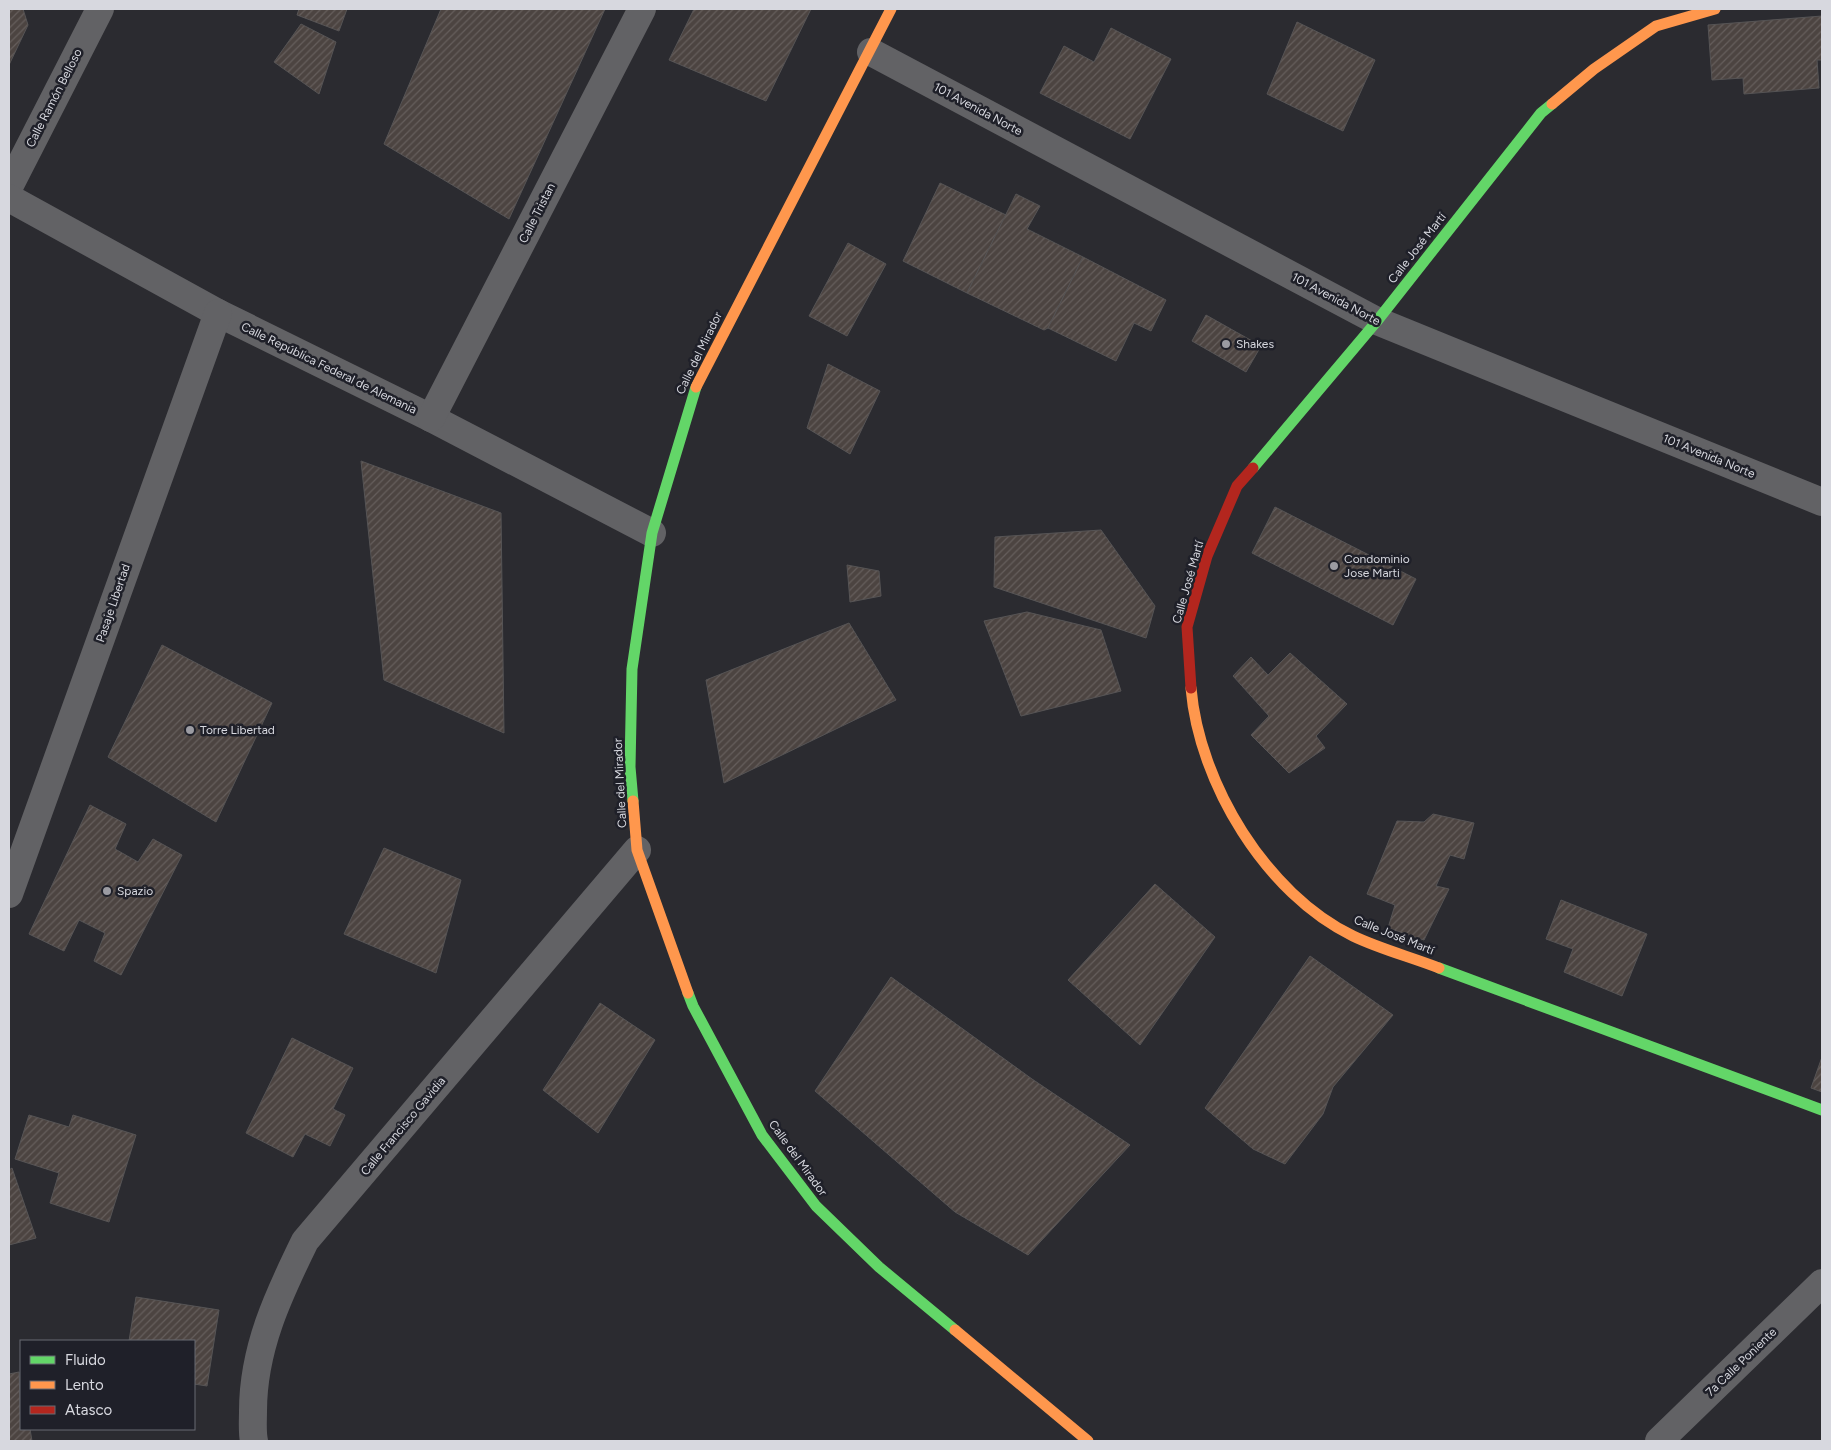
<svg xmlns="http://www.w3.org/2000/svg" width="1831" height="1450" viewBox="0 0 1831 1450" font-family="Figtree,sans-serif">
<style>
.building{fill:url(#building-hatch);stroke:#565455}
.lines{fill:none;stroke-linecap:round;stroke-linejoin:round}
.street{stroke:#626265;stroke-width:28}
.fast{stroke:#63d668;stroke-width:11}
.slow{stroke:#ff974d;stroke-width:11}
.jam{stroke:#b3261e;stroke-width:11}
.poi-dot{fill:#9b9ba2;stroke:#1f2029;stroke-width:2}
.labels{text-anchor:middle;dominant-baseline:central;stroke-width:5;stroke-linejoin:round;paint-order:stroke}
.street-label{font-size:12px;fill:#d7d8df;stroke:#1f2029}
.poi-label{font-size:12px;fill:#d7d8df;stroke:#1f2029;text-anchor:start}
</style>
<defs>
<pattern id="building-hatch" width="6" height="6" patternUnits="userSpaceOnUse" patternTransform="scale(1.25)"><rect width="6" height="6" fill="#4c4441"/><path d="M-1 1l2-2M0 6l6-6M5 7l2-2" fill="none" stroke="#655e5c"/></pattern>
</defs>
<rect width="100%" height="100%" fill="#2b2b30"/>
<g class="building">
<path d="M9,9H23L28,25L9,65Z"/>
<path d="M299,9H347L339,31L297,15Z"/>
<path d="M441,9H605L509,219L384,144Z"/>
<path d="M694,9H811L766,101L669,60Z"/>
<path d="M1822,16V60H1817L1819,88L1744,94L1743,78L1712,80L1708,25Z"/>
<path d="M1297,22L1375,60L1343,131L1267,94Z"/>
<path d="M301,24L336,42L319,94L274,62Z"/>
<path d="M1111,28L1171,59L1130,139L1040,93L1064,46L1094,62Z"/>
<path d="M940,183L1006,215L967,293L903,261Z"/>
<path d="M1016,194L1040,206L1027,229L1083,257L1048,328L1044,330L967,293Z"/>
<path d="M848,243L886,264L847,336L809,316Z"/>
<path d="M1083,257L1166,300L1151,331L1134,323L1116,361L1048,328Z"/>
<path d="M1206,315L1261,346L1246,372L1192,341Z"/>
<path d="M828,364L880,391L850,454L807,428Z"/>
<path d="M361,461L501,513L504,733L384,680Z"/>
<path d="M1275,507L1416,579L1393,625L1252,553Z"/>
<path d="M1101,530L1155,606L1146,638L994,587L995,537Z"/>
<path d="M847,565L879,571L881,596L850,602Z"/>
<path d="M1027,612L1101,630L1121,691L1021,716L984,621Z"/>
<path d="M849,623L896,700L724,783L706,680Z"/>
<path d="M162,645L272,703L216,822L108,757Z"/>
<path d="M1290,653L1347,704L1316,736L1325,748L1289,773L1251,735L1269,716L1233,676L1251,657L1268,675Z"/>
<path d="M90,805L126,824L115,849L138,862L153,839L182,855L121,975L94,961L105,933L79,920L64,951L29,934Z"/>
<path d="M1433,814L1474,823L1464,859L1450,855L1436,886L1449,889L1424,940L1388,928L1395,905L1367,894L1397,821L1424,822Z"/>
<path d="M384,848L461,880L436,973L344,934Z"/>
<path d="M1155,884L1215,937L1140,1045L1068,980Z"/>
<path d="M1561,900L1647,934L1622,996L1564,972L1573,949L1546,939Z"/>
<path d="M1310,956L1393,1015L1333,1087L1323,1114L1285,1164L1253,1149L1205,1108Z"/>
<path d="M891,977L1032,1079L1130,1145L1028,1255L955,1212L815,1091Z"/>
<path d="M600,1003L655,1040L598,1133L543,1090Z"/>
<path d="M292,1038L353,1068L333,1109L345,1115L330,1146L305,1134L293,1157L246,1133Z"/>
<path d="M1822,1057V1092L1811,1088Z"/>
<path d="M29,1115L69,1127L73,1115L136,1135L109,1222L50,1203L59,1173L15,1159Z"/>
<path d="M12,1168L36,1238L9,1245V1170Z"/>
<path d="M136,1297L219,1310L207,1386L194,1384V1341H129Z"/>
<path d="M19,1372L21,1429H30L32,1441H9V1374Z"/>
</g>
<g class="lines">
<g class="street">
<path d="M871,52L1377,321L1822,502"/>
<path d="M9,187L100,9"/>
<path d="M9,198L218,313L431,418L652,533"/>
<path d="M431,418L642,9"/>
<path d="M9,894L218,313"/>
<path d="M254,1441C252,1432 253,1421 253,1411C253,1349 278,1296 305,1241L637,850"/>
<path d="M1659,1441L1822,1283"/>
</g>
<g class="fast">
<path d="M1253,468L1377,321L1541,113L1552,104"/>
<path d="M633,801L630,767L632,669L652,533L696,387"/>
<path d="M1439,968L1822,1110"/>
<path d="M688,993L693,1006L762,1135L816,1206L879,1267L955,1330"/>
</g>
<g class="slow">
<path d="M1552,104L1594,69L1656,26L1715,9"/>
<path d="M696,387L891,9"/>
<path d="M1191,688C1199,783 1266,894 1353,936C1380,949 1411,957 1439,968"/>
<path d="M633,801L637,850L688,993"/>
<path d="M955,1330L1088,1441"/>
</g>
<path class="jam" d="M1191,688L1187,627L1207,556L1237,486L1253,468"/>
</g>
<g class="poi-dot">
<circle cx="1226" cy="344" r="5"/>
<circle cx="1334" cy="566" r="5"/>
<circle cx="190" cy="730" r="5"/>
<circle cx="107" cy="891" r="5"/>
</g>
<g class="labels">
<g class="street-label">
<text transform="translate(54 98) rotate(-63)">Calle Ramón Belloso</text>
<text transform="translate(978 109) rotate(28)">101 Avenida Norte</text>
<text transform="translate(537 213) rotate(-63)">Calle Tristan</text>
<text transform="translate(1417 248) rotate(-52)">Calle José Martí</text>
<text transform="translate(1336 299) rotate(28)">101 Avenida Norte</text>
<text transform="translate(699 353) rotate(-64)">Calle del Mirador</text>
<text transform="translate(329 368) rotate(26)">Calle República Federal de Alemania</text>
<text transform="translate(1709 456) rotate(22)">101 Avenida Norte</text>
<text transform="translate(1188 582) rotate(-74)">Calle José Martí</text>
<text transform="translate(113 603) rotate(-71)">Pasaje Libertad</text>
<text transform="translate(620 783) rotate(-93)">Calle del Mirador</text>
<text transform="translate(1394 935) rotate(22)">Calle José Martí</text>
<text transform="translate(403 1126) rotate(-50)">Calle Francisco Gavidia</text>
<text transform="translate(798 1158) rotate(54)">Calle del Mirador</text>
<text transform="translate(1741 1362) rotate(-44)">7a Calle Poniente</text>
</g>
<g class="poi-label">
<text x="1236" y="344">Shakes</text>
<text x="1344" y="559">Condominio<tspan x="1344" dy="14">Jose Marti</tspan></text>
<text x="200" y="730">Torre Libertad</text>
<text x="117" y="891">Spazio</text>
</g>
</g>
<rect width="1831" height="1450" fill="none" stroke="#d7d8df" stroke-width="20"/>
<rect x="20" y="1340" width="175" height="90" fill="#1f2029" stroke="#696a72"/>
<rect x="30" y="1356" width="25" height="8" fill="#63d668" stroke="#696a72"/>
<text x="65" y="1365" font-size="15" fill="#d7d8df">Fluido</text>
<rect x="30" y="1381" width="25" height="8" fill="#ff974d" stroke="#696a72"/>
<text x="65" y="1390" font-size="15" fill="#d7d8df">Lento</text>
<rect x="30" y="1406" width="25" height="8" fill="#b3261e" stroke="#696a72"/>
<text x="65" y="1415" font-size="15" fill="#d7d8df">Atasco</text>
</svg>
